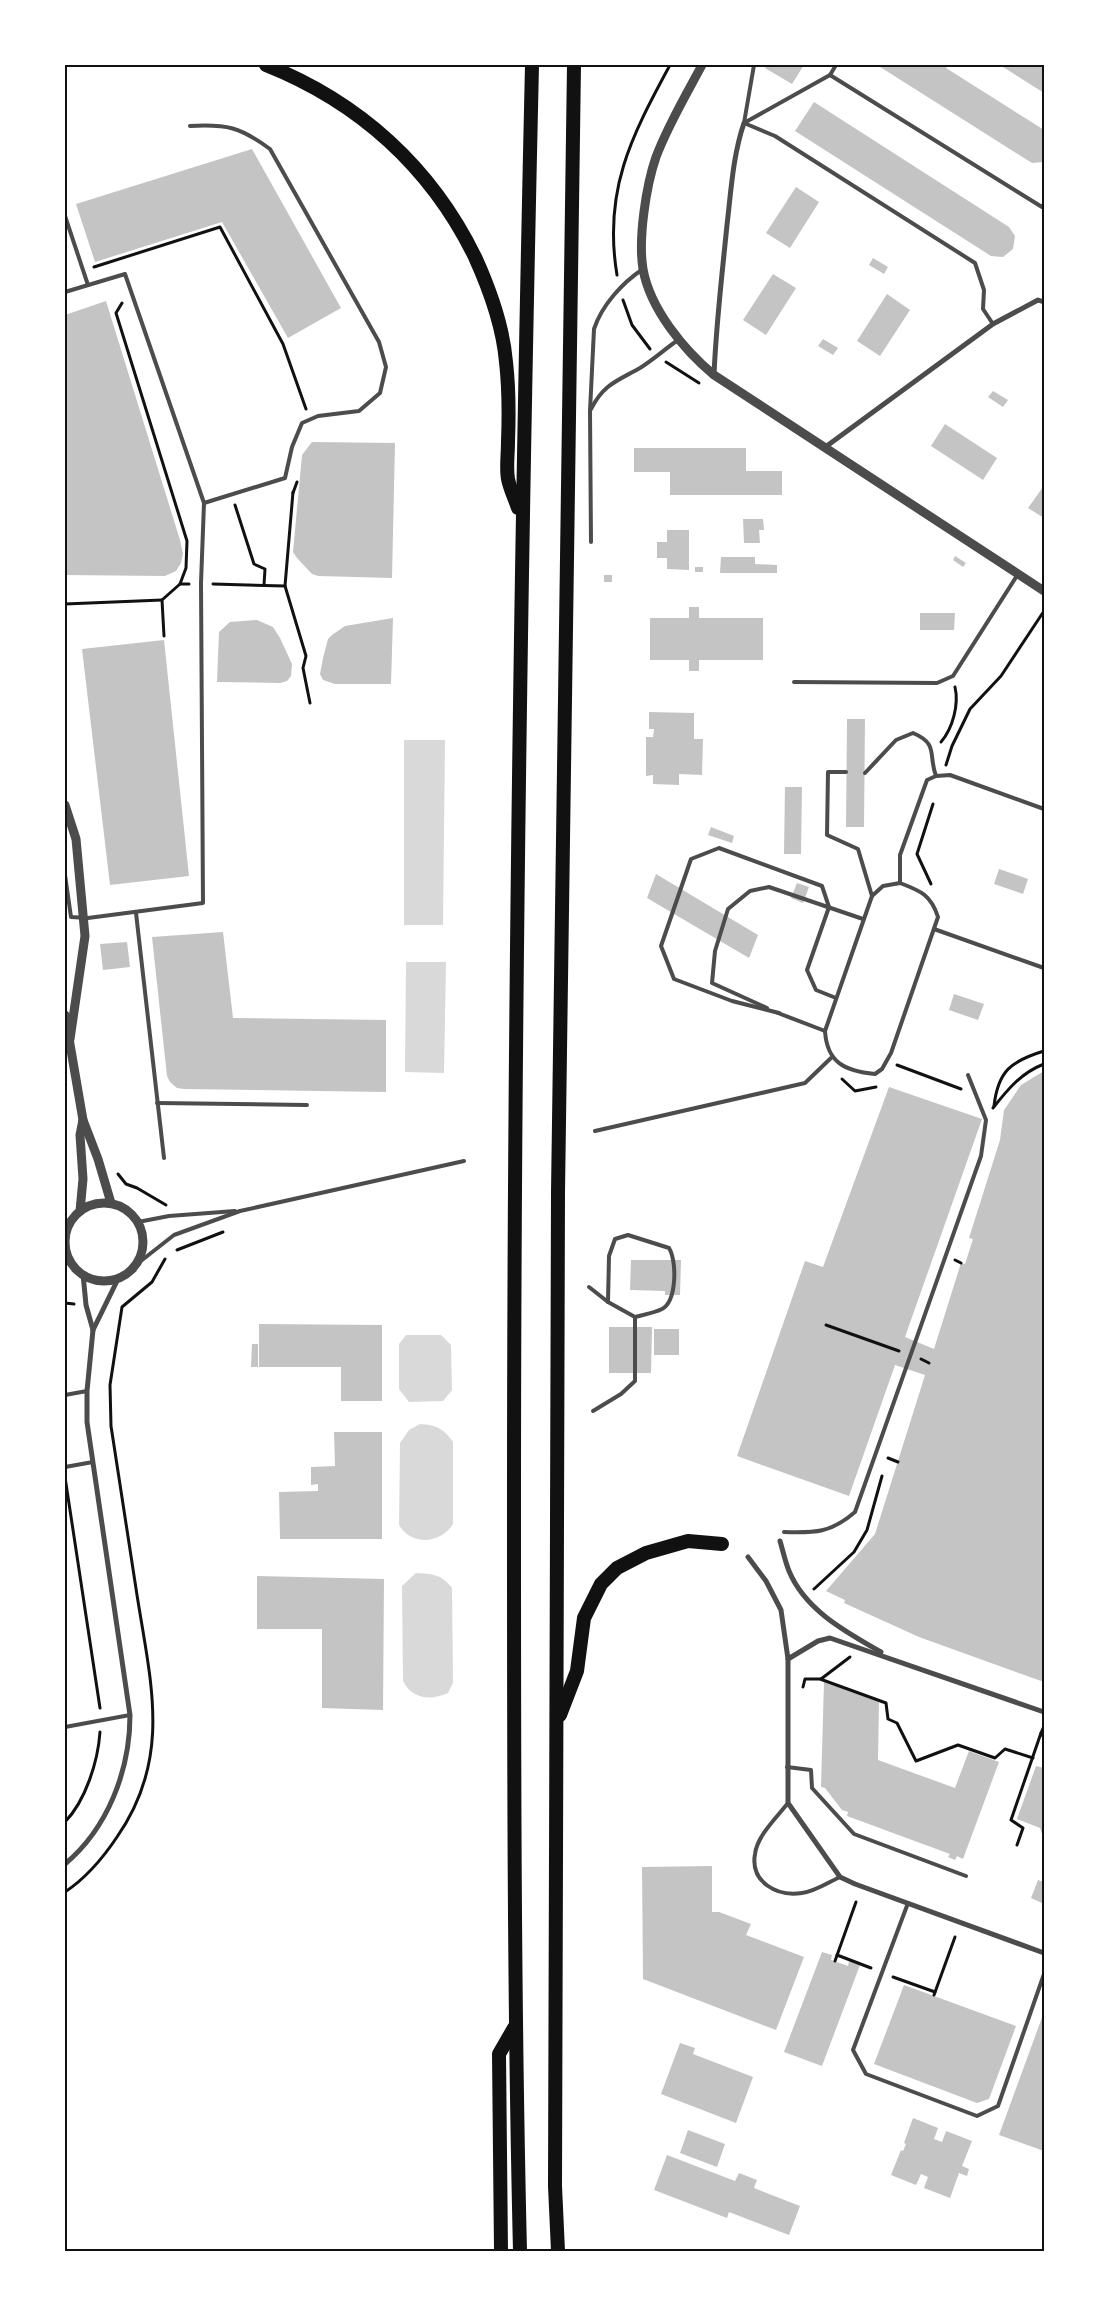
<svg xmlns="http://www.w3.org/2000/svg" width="1109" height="2316" viewBox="0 0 1109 2316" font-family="Cabin,sans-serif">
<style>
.water{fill:#d9d9d9}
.building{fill:#c4c4c4}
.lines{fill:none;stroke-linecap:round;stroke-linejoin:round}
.path{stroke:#111;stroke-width:3}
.service{stroke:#4c4c4c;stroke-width:4}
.minor{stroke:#4c4c4c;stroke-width:5}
.tertiary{stroke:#4c4c4c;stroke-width:9}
.trunk{stroke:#111;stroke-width:14}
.neatline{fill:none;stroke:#111;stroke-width:2}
</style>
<rect width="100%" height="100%" fill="#fff"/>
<g class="water">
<path d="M404,740H445L443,925H404Z"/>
<path d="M406,962H446L444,1073L405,1072Z"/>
<path d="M406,1335H441L451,1345L452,1390L443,1401L409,1402L399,1389V1344Z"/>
<path d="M420,1424C436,1425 443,1428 453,1442V1524C441,1544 411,1546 399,1525L400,1443L409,1430Z"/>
<path d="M416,1573C433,1574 441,1574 452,1588L453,1683L448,1693C430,1701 412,1699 403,1681L402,1586Z"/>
</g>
<g class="building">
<path d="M767,65H804L792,84L765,68Z"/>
<path d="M877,65H948L946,68L1044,130V162L1032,163Z"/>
<path d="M1000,65H1044V93Z"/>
<path d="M814,102L1009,227L1015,236L1013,249L1003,257L991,256L795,131Z"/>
<path d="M252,149L341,308L288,338L222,222L95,262L76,204Z"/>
<path d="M796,187L819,202L790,248L766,233Z"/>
<path d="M873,258L888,267L884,274L869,265Z"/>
<path d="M773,274L796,288L766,335L743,320Z"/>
<path d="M887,294L910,310L880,356L857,341Z"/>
<path d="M106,301L180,540L183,554L181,563L176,571L165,576L65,575V315Z"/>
<path d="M823,339L838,348L833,355L818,346Z"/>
<path d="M993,391L1008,400L1003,407L988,397Z"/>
<path d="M945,424L997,458L983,480L931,446Z"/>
<path d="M312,442L395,443L392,578L318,576L312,574L297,558L293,552L302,455Z"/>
<path d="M634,448H746V471H782V495H670V472H634Z"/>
<path d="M1043,487L1044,488V518L1028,508Z"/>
<path d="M743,519H763L764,530H759L760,543H744Z"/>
<path d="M667,530H689V570L667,569V558H657V542H667Z"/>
<path d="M955,556L966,563L963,567L953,560Z"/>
<path d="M721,557H755V564L777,565V573H720Z"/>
<rect x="695" y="567" width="8" height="5"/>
<rect x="604" y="575" width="8" height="7"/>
<path d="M689,607H699V618H763V660H699V671H689V660H650V618H689Z"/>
<path d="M920,613H955L954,630H920Z"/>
<path d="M393,618L391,684H335L323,680L320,674L323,658L328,639L332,635L345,626Z"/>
<path d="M257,620L273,627L280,638L292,664L291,676L287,681L280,683L217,682L219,632L230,622Z"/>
<path d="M164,640L189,876L110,885L82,649Z"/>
<path d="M649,712L694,713V739H703L702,775L679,774V785L653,784V775L646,776V737H653L654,729H649Z"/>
<path d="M847,719H865L864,827H846Z"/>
<path d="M785,787H802L801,854H784Z"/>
<path d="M711,827L734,836L732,843L708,835Z"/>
<path d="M999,869L1028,879L1023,894L994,884Z"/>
<path d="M656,874L758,935L749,958L647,898Z"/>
<path d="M797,883L809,887L803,903L791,898Z"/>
<path d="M223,932L233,1018L386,1020V1092L184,1089L177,1088L170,1082L167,1076L152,937Z"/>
<path d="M127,942L130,967L103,970L100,944Z"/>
<path d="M954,994L984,1004L978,1020L949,1010Z"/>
<path d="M1044,1071V1682L919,1637L844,1603L845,1600L826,1591L875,1534L925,1375L895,1365L849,1496L737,1456L805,1261L823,1267L889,1087L982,1119L905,1337L934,1349L961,1263L965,1264L973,1239L969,1238L1000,1140L1004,1110L1021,1085Z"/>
<path d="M631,1260H681L680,1295H665V1291L630,1290Z"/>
<path d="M259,1324L382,1325V1401H341V1367H259Z"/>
<path d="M609,1327H652L651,1373H609Z"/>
<rect x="654" y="1329" width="25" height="26"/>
<path d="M252,1344H258V1367H251Z"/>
<path d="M334,1432H382V1539H280L279,1492L318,1491V1484L311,1485V1467L335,1466Z"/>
<path d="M257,1576L384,1579L383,1710L322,1708V1629H257Z"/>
<path d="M824,1682L879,1702L878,1760L955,1788L969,1751L999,1762L963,1859L957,1856L955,1860L948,1857L950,1854L847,1816L848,1812L842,1810L825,1788L821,1787Z"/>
<path d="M1036,1766L1044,1768V1840L1040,1828L1017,1819Z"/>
<path d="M712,1866V1912H719L751,1924L746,1935L804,1957L776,2030L643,1979L642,1867Z"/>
<path d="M1038,1880L1044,1882V1904L1031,1898Z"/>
<path d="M822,1952L832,1955L831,1960L848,1966L849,1961L860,1965L822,2066L784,2052Z"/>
<path d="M904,1985L1016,2026L989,2099L977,2103L874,2064Z"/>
<path d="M1044,2012V2151L999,2135Z"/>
<path d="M680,2043L695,2048L693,2054L753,2077L736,2123L661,2094Z"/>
<path d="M913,2118L938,2128L934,2139L942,2142L946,2131L972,2141L962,2166L969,2169L967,2176L959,2173L950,2198L924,2188L928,2177L921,2174L916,2185L891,2175L901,2150L903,2151L906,2144L904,2143Z"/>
<path d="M688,2130L725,2144L717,2167L680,2153Z"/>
<path d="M667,2155L735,2181L739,2173L757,2180L754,2188L800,2206L789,2235L729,2212L727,2218L654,2190Z"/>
</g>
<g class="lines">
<g class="path">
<path d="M94,267L220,227L283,344L306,409"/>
<path d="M617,275C603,191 631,137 670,65"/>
<path d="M623,300L632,325L650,349"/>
<path d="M122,303L116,313L187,541L186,568L180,584"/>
<path d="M666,362L699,383"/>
<path d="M293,493L297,482"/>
<path d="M235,505L254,564L265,569L264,585"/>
<path d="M213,584L285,586L306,656L303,668L310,703"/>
<path d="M285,586L293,492"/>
<path d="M65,604L162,600"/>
<path d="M164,636L162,600L180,584H189"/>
<path d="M941,742C953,728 959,704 955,687"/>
<path d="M946,765L952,746L970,709L1001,676L1044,611"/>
<path d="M931,884L917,854L933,804"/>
<path d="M897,1065L961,1089"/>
<path d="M842,1079L855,1091L876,1087"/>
<path d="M994,1106C998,1071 1011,1061 1044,1051"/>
<path d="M993,1108C1008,1089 1021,1073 1044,1064"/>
<path d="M118,1174L126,1184L137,1188L166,1205"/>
<path d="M177,1250L223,1232"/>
<path d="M955,1260L961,1263"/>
<path d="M65,1303L74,1304"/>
<path d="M826,1325L899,1351"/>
<path d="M921,1359L929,1363"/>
<path d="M888,1458L898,1462"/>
<path d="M65,1477L100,1708"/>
<path d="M814,1589L854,1552L867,1530L882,1476"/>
<path d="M821,1679L850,1657"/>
<path d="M803,1687L805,1679H820L886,1703L888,1719L897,1723L916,1761L958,1745L995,1758L1005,1749L1033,1758"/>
<path d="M1044,1726L1041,1733L1044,1738"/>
<path d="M65,1822C86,1800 98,1761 100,1732"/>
<path d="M1017,1845L1023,1828L1011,1820L1041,1733"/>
<path d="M65,1892C86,1878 103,1858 117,1837C172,1758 151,1684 137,1595C128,1539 120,1482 111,1426L110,1385L122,1307L152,1282L165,1259"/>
<path d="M837,1955L871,1968"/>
<path d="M835,1961L856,1902"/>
<path d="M893,1977L935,1992"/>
<path d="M934,1995L955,1937"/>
</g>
<g class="service">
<path d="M830,75L1042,207L1044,204"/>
<path d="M744,123L775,136L975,263L984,290L983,309L993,324"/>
<path d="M744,123L830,75L836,65"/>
<path d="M744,123L754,65"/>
<path d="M190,126C227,124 240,127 270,149L379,342L386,367L380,393L359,411L318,416L302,423L292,447L285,478L204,503"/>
<path d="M65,216L88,285"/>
<path d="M65,292L125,274L204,503L201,583L203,903L88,918L71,917L65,875"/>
<path d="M591,409C604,384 617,381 640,368C653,360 665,349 678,340"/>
<path d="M591,542L590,411L594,329C602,305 622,283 643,269"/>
<path d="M794,682L937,683L953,676L1018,574"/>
<path d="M846,772H828L827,835L858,849L872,896"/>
<path d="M865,773L896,740L913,733C939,744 928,755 936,776"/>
<path d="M900,883C921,891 931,895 938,917L891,1053L882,1069L875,1074C845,1071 827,1063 825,1031L872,896L883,886Z"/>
<path d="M900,883V855L927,780L936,776L950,775L1044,809"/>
<path d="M136,913L164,1158"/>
<path d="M934,929L1044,968"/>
<path d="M767,1008L712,983L715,951L728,909L750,891L769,887L863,919"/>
<path d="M778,1013L825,1031"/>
<path d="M779,1013L732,1001L674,979L661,946L691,859L719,848L822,886L829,907L807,970L816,990L836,998"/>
<path d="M157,1103L307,1105"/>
<path d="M595,1131L805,1083L831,1058"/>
<path d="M138,1222L169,1216L235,1211"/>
<path d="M137,1264L174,1235L240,1211L464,1161"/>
<path d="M589,1287L608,1302L635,1317V1381L621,1394L593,1411"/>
<path d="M608,1302L609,1256L615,1239L628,1235L669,1248C677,1261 677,1301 662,1309C654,1313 643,1315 635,1317"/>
<path d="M65,1395L87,1391"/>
<path d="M65,1467L93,1462"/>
<path d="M784,1532C815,1533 831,1533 855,1512L981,1156L986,1120L968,1075"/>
<path d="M65,1727L130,1715"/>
<path d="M787,1767L811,1770L812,1788L854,1834L966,1876"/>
<path d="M788,1803C777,1817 757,1836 755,1854C750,1882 777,1897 802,1893C814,1892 829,1882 840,1877"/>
<path d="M908,1903L853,2050L866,2074L977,2116L998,2106L1044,1974"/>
</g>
<g class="minor">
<path d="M714,375C716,325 722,275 727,225C731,191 733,155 744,123"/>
<path d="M824,448L993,324L1038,300L1044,302"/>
<path d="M65,1256H68"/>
<path d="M93,1330L118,1279"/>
<path d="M780,1541C783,1551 785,1561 789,1571C805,1610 846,1632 881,1652"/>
<path d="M748,1557L766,1581L781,1610L788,1659V1803L840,1877L855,1884L1044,1953"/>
<path d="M788,1659L818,1641L830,1638L1044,1712"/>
<path d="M65,1864C108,1828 130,1770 130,1715L87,1422V1391L93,1330L86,1305L83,1274"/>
</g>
<g class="tertiary">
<path d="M702,65C686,95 668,125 656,157C646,186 638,239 643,269C650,309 684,350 714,375L1044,591"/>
<path d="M65,805L76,839L85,936L70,1039"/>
<path d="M65,1015L83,1120L98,1159L111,1203"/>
<circle cx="104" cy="1242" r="39"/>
<path d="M80,1211L83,1179L80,1135L83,1120"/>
</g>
<g class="trunk">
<path d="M266,65C359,102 431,167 475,257C490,290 503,326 506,362C509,388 509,415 508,442C508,454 506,468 508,479C510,489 515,499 518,508"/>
<path d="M560,1715L577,1671L584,1618L601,1584L617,1568L646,1553L688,1541L722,1544"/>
<path d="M501,2251L499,2054L514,2028"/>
<path d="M520,2251C514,2002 514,1753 514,1504C514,1024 521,545 532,65"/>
<path d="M558,2251L555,2186L558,1192L574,65"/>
</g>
</g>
<rect width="1109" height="2316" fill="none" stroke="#ffffff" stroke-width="132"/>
<rect x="66" y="66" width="977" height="2184" class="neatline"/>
</svg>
